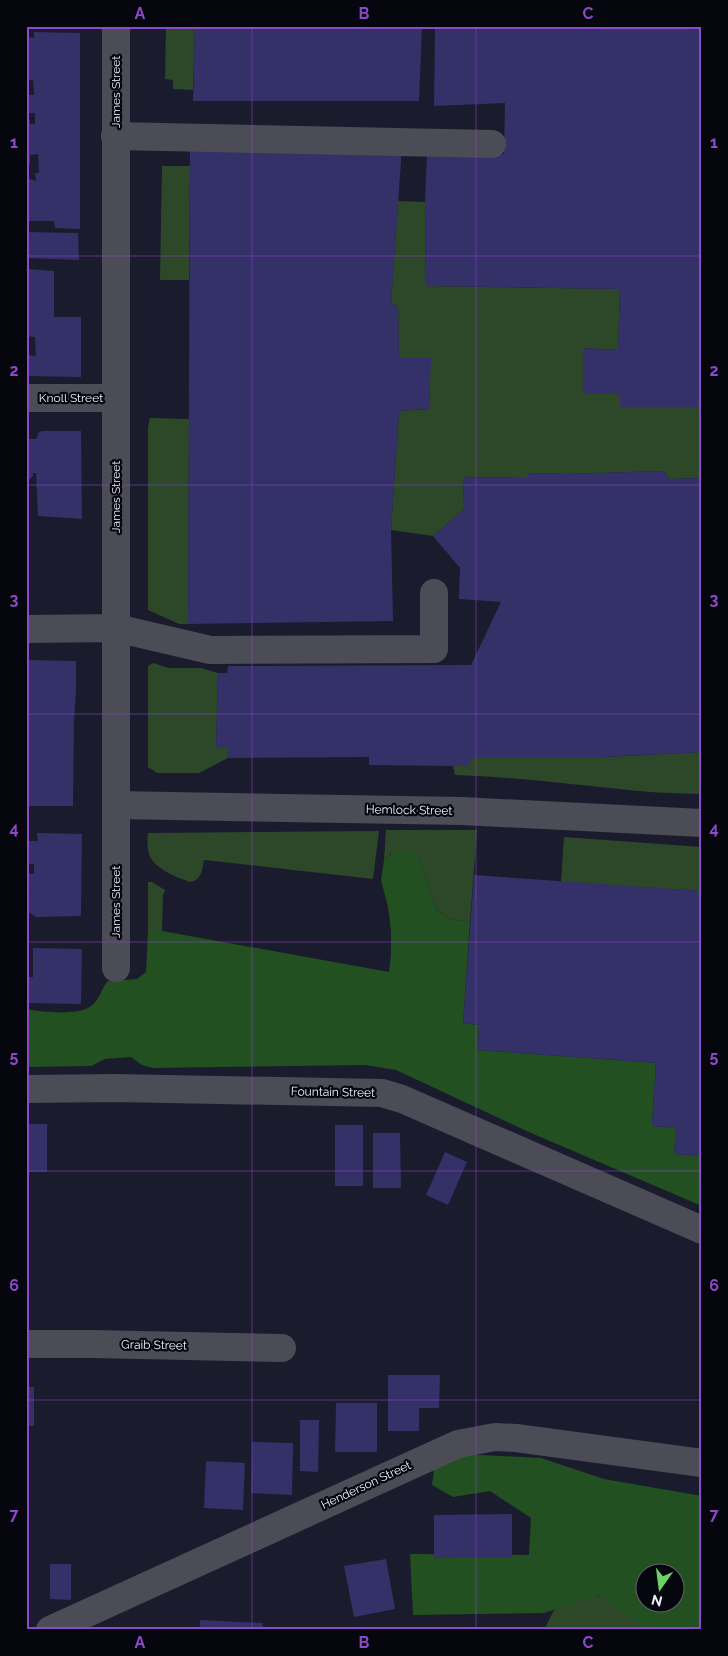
<svg xmlns="http://www.w3.org/2000/svg" width="728" height="1656" viewBox="0 0 728 1656" font-family="Raleway,sans-serif">
<style>
.green{fill:#2c4829}
.forest{fill:#235020;fill-rule:evenodd}
.building{fill:#333167}
.lines{fill:none;stroke-linecap:round;stroke-linejoin:round}
.minor{stroke:#4b4c56;stroke-width:28}
.grid{fill:none;stroke:#8c49c8;stroke-width:1;stroke-opacity:0.55}
.labels{text-anchor:middle;dominant-baseline:central;stroke-width:4.5;stroke-linejoin:round;paint-order:stroke}
.street-label{font-size:12px;fill:#edeffc;stroke:#06060e}
.neatline{fill:none;stroke:#8c49c8;stroke-width:2}
.grid-label{font-size:16px;text-anchor:middle;font-weight:bold;fill:#8c49c8}
</style>
<rect width="100%" height="100%" fill="#1a1b2d"/>
<g class="green">
<path d="M166,26H195L193,90L173,89V80L165,79Z"/>
<rect x="599" y="26" width="88" height="4"/>
<path d="M162,166H190L189,280H160Z"/>
<path d="M398,201L425,202L426,286L620,289L618,350L583,348V394H620V407H702V478L669,479L664,471L566,474L529,473L528,478L463,477L464,509L433,536L391,530L399,411L429,409L430,358H399L398,306L391,304Z"/>
<path d="M150,418L189,419L188,624H179L148,610V427Z"/>
<path d="M153,663L169,668H201L218,673L216,748H229L228,758L199,773H157L148,767V666Z"/>
<path d="M702,752V794H700C679,793 659,793 638,791C577,785 516,777 455,775L453,766L471,757H604Z"/>
<path d="M386,830H477L470,922L449,919L436,909L419,858L391,854L384,860Z"/>
<path d="M379,831L373,879L204,860C202,870 202,880 190,882C178,878 160,871 152,860C147,853 147,841 148,833Z"/>
<path d="M564,837L702,847V891L561,882Z"/>
<path d="M148,882H152L165,890L163,895L162,931H148Z"/>
<path d="M595,1594L671,1630H544L559,1600Z"/>
</g>
<g class="forest">
<path d="M397,850C406,850 412,852 419,858L436,909L449,919L470,922L463,1023L479,1025L478,1050L656,1063L652,1126L676,1128L674,1154L702,1156V1206L531,1133L396,1070L365,1065L153,1068L142,1065L131,1057L105,1059L91,1066L26,1067V1009C42,1012 78,1016 91,1006C100,1000 101,988 108,981L137,979L146,972L148,931H162L389,972L391,954V930L388,907L381,880L384,860Z"/>
<path d="M463,1454L541,1458L604,1479L702,1496V1630H651L598,1595L544,1613L413,1615L410,1554L529,1555L531,1518L490,1491L453,1497L432,1485L434,1470ZM646,1574H676V1604H646Z"/>
</g>
<g class="building">
<path d="M195,26H422L419,101H193Z"/>
<path d="M435,26H599V30H687V26H702V407H620V394H583V348L618,350L620,289L426,286L425,202L427,154H504L505,103L434,106Z"/>
<path d="M34,32L80,33V229L55,228L54,221H26V178L36,181L35,173H39L38,154L30,155V164H26V121L30,120V124H35V113H26V95H34L33,80H26V37L34,38Z"/>
<path d="M190,147H402L391,304L398,306L399,358H431L429,409L399,411L391,530L393,621L188,624Z"/>
<path d="M26,232L78,233L79,260L26,258Z"/>
<path d="M27,269L54,271V317H81V377L26,376V355L36,356L35,337L26,336Z"/>
<path d="M43,431H81L82,519L38,516L36,473H33V476L29,480H26V439H36L39,432Z"/>
<path d="M664,471L669,479L702,478V752L604,757H471L470,765L453,766L369,765V757L228,758L229,748H216L218,673H227L228,666L471,665L501,602L459,599L460,568L433,536L464,509L463,477L528,478V473L566,474Z"/>
<path d="M26,660L76,661V690L74,720L73,806H26Z"/>
<path d="M37,833L82,834L81,916L36,917L26,910V892H30L26,889V873L34,874V864H26V841H38Z"/>
<path d="M474,875L702,891V1156L674,1154L676,1128L652,1126L656,1063L478,1050L479,1025L463,1023Z"/>
<path d="M33,948L82,949L81,1004L26,1003V977H33Z"/>
<rect x="26" y="1124" width="21" height="48"/>
<rect x="335" y="1125" width="28" height="61"/>
<path d="M373,1133H400L401,1188H373Z"/>
<path d="M445,1152L467,1162L448,1205L426,1195Z"/>
<path d="M388,1375H440L439,1408H419V1431H388Z"/>
<rect x="26" y="1387" width="8" height="39"/>
<path d="M336,1403H377V1452H335Z"/>
<path d="M300,1420H319L318,1472L300,1471Z"/>
<path d="M252,1442L293,1443L292,1495L251,1493Z"/>
<path d="M206,1461L245,1463L243,1510L204,1508Z"/>
<path d="M512,1514V1557L434,1558V1515Z"/>
<path d="M386,1559L395,1609L354,1617L344,1566Z"/>
<path d="M50,1564H71V1600L50,1599Z"/>
<path d="M200,1620L263,1623L262,1630H200Z"/>
</g>
<g class="lines">
<g class="minor">
<path d="M116,26V968"/>
<path d="M115,136L492,144"/>
<path d="M26,398H115"/>
<path d="M26,629L116,628L210,650L434,649V593"/>
<path d="M116,805L462,811L702,823"/>
<path d="M26,1089L116,1088L382,1093L402,1099L702,1230"/>
<path d="M26,1344H92L282,1348"/>
<path d="M50,1630L458,1444L495,1437L516,1438L702,1463"/>
</g>
</g>
<path class="grid" d="M252,26V1630M476,26V1630M26,256H702M26,485H702M26,714H702M26,942H702M26,1171H702M26,1400H702"/>
<g class="labels">
<g class="street-label">
<text transform="translate(116 92) rotate(-90)">James Street</text>
<text x="71" y="398">Knoll Street</text>
<text transform="translate(116 497) rotate(-90)">James Street</text>
<text transform="translate(409 810) rotate(1)">Hemlock Street</text>
<text transform="translate(116 902) rotate(-90)">James Street</text>
<text transform="translate(333 1092) rotate(1)">Fountain Street</text>
<text transform="translate(154 1345) rotate(1)">Graib Street</text>
<text transform="translate(366 1485) rotate(-25)">Henderson Street</text>
</g>
</g>
<rect width="728" height="1656" fill="none" stroke="#06060e" stroke-width="55"/>
<g transform="translate(660 1588) rotate(194)"><circle r="24" fill="#06060e" stroke="#62636d"/>
<path d="M0-4L9 19L0 12L-9 19Z" fill="#6ad363"/>
<text y="-8" font-size="14" font-weight="bold" text-anchor="middle" fill="#edeffc">N</text>
</g>
<rect x="28" y="28" width="672" height="1600" class="neatline"/>
<g class="grid-label">
<text x="140" y="19">A</text>
<text x="364" y="19">B</text>
<text x="588" y="19">C</text>
<text x="14" y="148">1</text>
<text x="714" y="148">1</text>
<text x="14" y="376">2</text>
<text x="714" y="376">2</text>
<text x="14" y="605">3</text>
<text x="714" y="605">3</text>
<text x="14" y="834">4</text>
<text x="714" y="834">4</text>
<text x="14" y="1062">5</text>
<text x="714" y="1062">5</text>
<text x="14" y="1291">6</text>
<text x="714" y="1291">6</text>
<text x="14" y="1520">7</text>
<text x="714" y="1520">7</text>
<text x="140" y="1648">A</text>
<text x="364" y="1648">B</text>
<text x="588" y="1648">C</text>
</g>
</svg>
